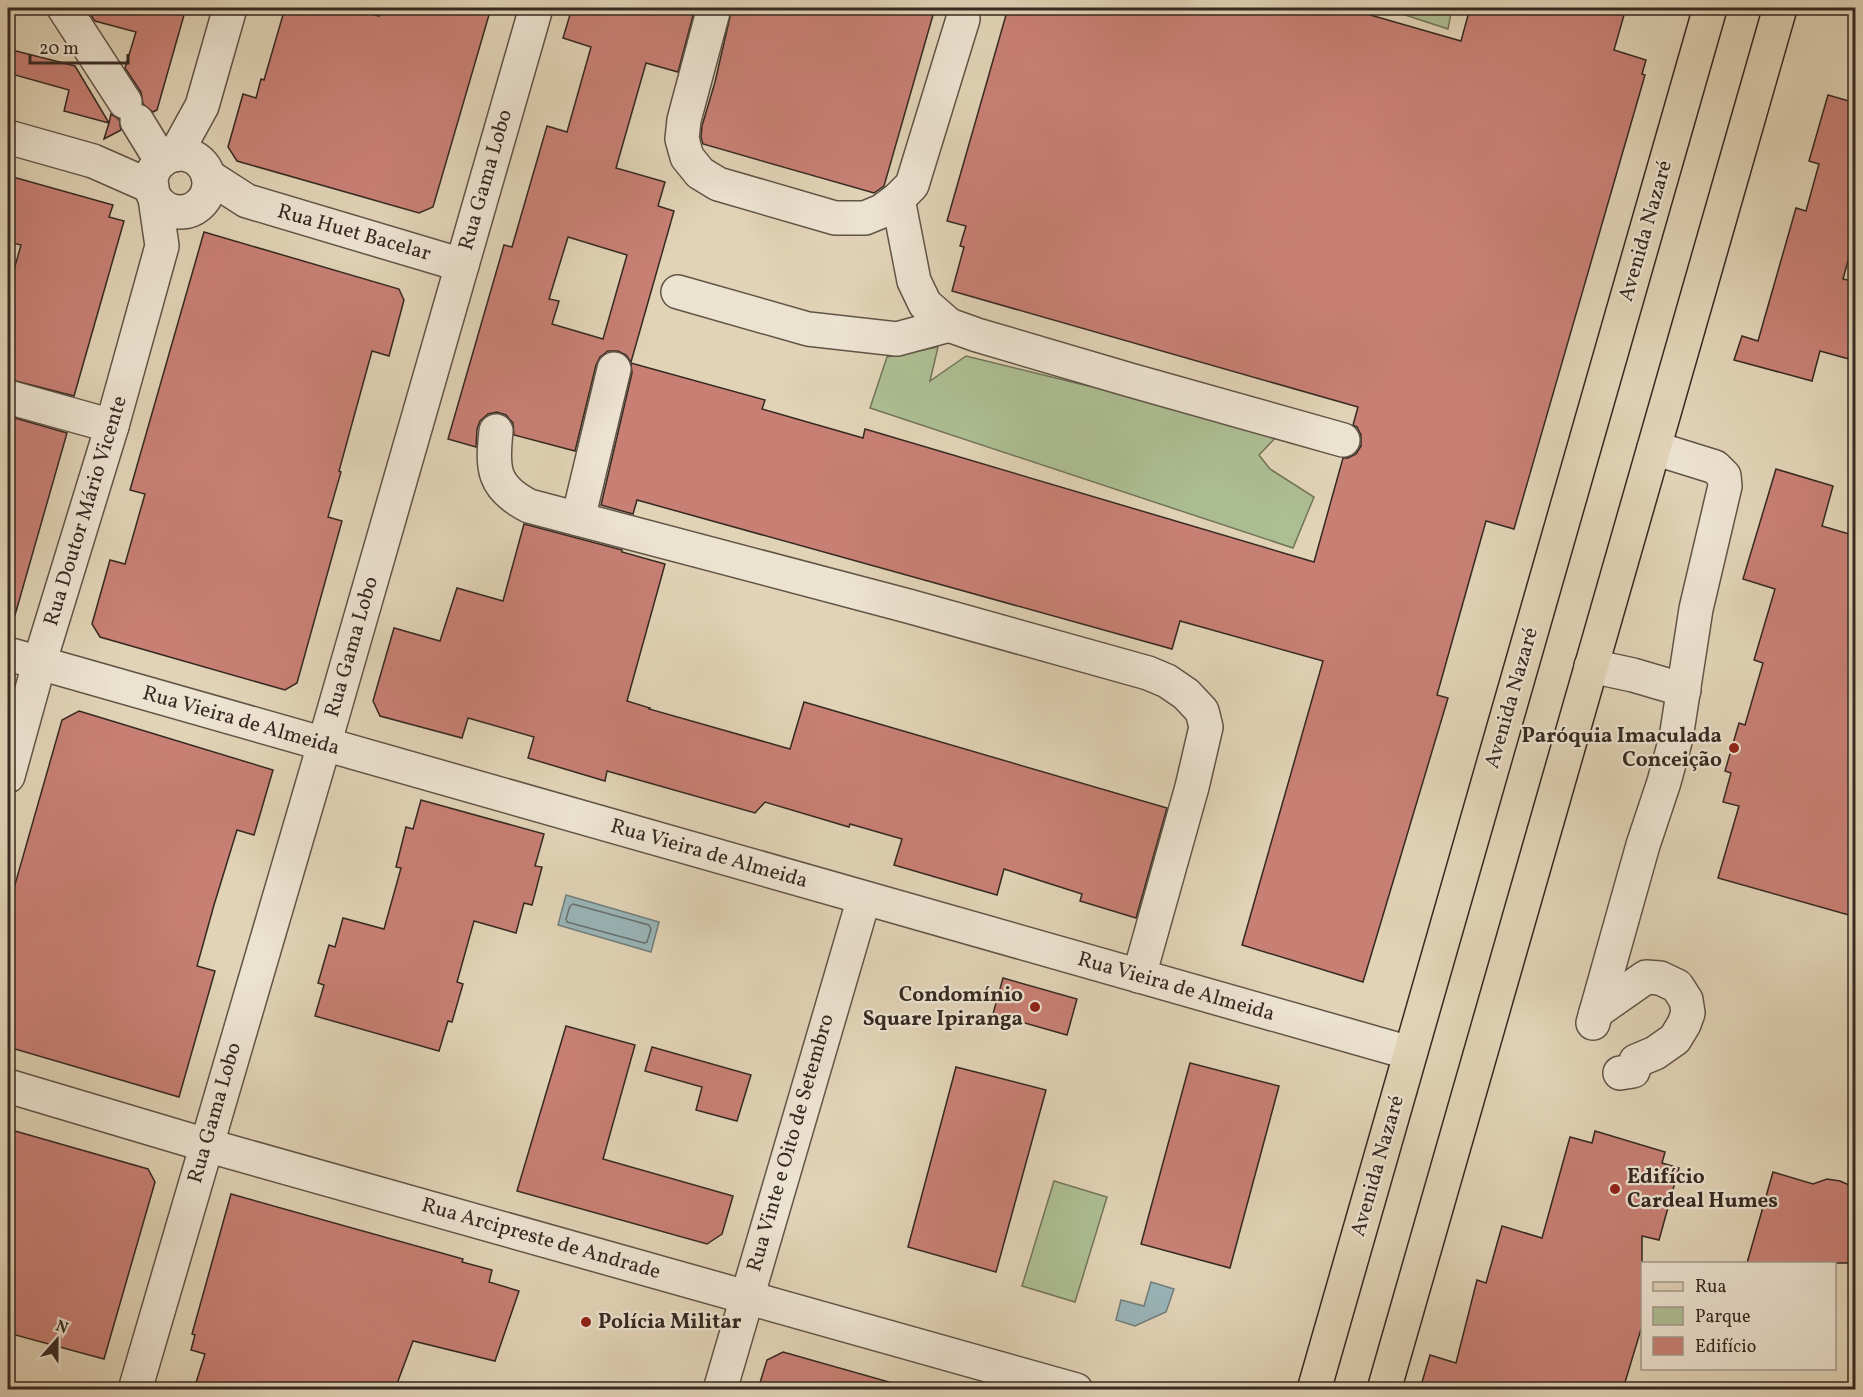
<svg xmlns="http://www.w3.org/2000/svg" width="1863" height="1397" viewBox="0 0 1863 1397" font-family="Vollkorn,serif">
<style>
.green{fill:#adbe93;stroke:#72745a;stroke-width:1.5}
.water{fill:#99b5b8;stroke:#717d7c;stroke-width:1.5}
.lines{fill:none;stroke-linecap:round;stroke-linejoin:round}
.shore{stroke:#686f6d;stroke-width:1.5}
.building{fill:#c88075;stroke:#362922;stroke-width:1.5;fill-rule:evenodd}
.minor-casing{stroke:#615447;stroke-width:36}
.major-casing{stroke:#362922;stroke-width:36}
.minor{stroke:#ece2d0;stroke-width:33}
.major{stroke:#e1d3b6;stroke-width:33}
.poi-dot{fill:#8f2418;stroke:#ece2d0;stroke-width:2}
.labels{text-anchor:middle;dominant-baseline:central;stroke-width:4.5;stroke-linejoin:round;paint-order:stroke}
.street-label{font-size:21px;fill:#362922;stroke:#ece2d0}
.poi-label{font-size:21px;font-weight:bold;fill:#362922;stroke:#ece2d0;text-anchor:end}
</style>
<rect width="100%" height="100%" fill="#e1d3b6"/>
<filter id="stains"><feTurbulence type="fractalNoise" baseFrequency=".00333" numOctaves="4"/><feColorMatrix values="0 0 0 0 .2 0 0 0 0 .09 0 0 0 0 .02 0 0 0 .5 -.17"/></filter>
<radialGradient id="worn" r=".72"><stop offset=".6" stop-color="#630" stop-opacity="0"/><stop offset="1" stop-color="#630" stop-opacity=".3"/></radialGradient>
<g class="green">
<path d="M1384,8H1452L1448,29Z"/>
<path d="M938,347L930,381L966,356L1084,385L1282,431L1259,455L1270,469L1314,497L1293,548L870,408L887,357Z"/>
<path d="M1054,1181L1107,1197L1075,1302L1022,1286Z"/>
</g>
<g class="water">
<path d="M566,895L659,922L651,952L558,925Z"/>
<path d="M1151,1282L1174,1289L1166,1312L1135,1326L1116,1320L1121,1300L1144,1306Z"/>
</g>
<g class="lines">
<path class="shore" d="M573,904L649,925L651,929L647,942L644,943L567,922L566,919L570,906Z"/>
</g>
<g class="building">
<path d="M86,8H186L157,110L153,112L143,104L141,92L125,68L136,32L95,21Z"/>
<path d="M285,8H347L379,16L382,8H491L433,207L419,213L237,161L228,147L243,94L256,98L261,79L264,80Z"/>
<path d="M572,8L598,13L599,8H695L678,72L646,63L616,168L665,182L658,206L674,211L631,362L626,355L618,351H608L600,357L596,365L575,451L514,435L513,423L506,415L497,412L488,414L480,421L477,429L476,447L448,439L504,245L512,247L547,126L567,132L591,47L563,38ZM568,237L627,255L603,339L552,324L559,301L549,299Z"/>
<path d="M732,8H935L884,186L874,193L703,144L701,137L702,126L715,82Z"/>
<path d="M1008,8H1346L1461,41L1470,8H1626L1614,50L1646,60L1642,74L1645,75L1514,529L1486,521L1437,695L1448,698L1363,982L1242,945L1323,661L1180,621L1172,649L637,500L633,514L601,505L632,373L631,363L765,400L762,409L863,438L865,429L1314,562L1343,458H1348L1356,454L1361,446V435L1357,427L1353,425L1358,407L952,291L964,247L960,246L966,226L947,221Z"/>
<path d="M8,49L75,66L109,123L111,114L119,119L121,130L104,139L109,123L64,111L69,90L8,73Z"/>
<path d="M1828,95L1856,103V231L1843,279L1856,282V361L1820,351L1812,381L1734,360L1742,336L1758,341L1796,208L1806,211L1819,164L1809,161Z"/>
<path d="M13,177L113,205L109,217L124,221L74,396L8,379V304L11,292L8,291L21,245L8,242V180L12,181Z"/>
<path d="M204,232L399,289L404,300L389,356L372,351L339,471L341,472L328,517L342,521L297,683L285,690L100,637L92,624L110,560L125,564L145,494L130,490Z"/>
<path d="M8,416L67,433L15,615L8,613Z"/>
<path d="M1776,469L1833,486L1822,526L1856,536V917L1718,878L1739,806L1723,802L1731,773L1725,771L1739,723L1745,725L1763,663L1754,660L1775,589L1743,579Z"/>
<path d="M524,524L622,550V552L665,564L627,701L650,708L649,709L790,749L804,702L1167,808L1136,918L1080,901L1082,894L1004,869L997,895L894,865L902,839L850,824L849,827L765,802L755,813L607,771L605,781L528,758L534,737L468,718L462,738L380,716L373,701L394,628L440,641L457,588L503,601Z"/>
<path d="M79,711L273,770L254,835L237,830L214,905L197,966L215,971L179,1097L8,1047V909L62,720Z"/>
<path d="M421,800L544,834L535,866L542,867L532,905L524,903L516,933L474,921L457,982L463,984L452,1022L448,1021L439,1051L315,1016L324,985L318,983L329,945L335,947L343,918L384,929L401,868L396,867L406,827L413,829Z"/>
<path d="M1003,978L1077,999L1067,1035L993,1014Z"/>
<path d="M566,1026L635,1045L603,1159L733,1196L722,1234L707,1244L517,1191Z"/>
<path d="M652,1047L751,1075L737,1121L696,1110L702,1087L645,1071Z"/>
<path d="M1190,1063L1279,1086L1230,1268L1141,1244Z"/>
<path d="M956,1067L1046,1090L996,1272L908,1247Z"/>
<path d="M8,1129L148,1169L155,1182L104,1359L8,1333Z"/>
<path d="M1595,1131L1665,1152L1662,1163L1679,1168L1659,1240L1642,1236V1326L1623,1389H1420L1430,1355L1456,1363L1477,1280L1486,1283L1502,1226L1542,1238L1570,1137L1592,1143Z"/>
<path d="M1773,1172L1813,1184L1827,1179L1840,1181L1856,1188V1263H1747Z"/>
<path d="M231,1194L463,1259L462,1262L492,1270L489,1282L519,1291L495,1361L413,1341L395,1389H194L205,1354L191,1350L195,1335L192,1334Z"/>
<path d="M783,1352L889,1382L888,1389H758L767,1360Z"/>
</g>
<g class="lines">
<g class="minor-casing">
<g id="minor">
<path d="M64,8L125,102"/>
<path d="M714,8L684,120L682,139L687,157L700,173L718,184L835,218H865L882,211L898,199L912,185L963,19"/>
<path d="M137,121L156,152L163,160"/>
<path d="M8,137L93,161L152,187"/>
<circle cx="180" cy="183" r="29"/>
<path d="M175,155L202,106L230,8"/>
<path d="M208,176L247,201L462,265"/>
<path d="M898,199L914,281L925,304L949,325L977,335L1130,380L1343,440"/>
<path d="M678,292L808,329L897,339L949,325"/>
<path d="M8,397L112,426"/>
<path d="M496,431C492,468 492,487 529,506L908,606L1148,673L1167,681L1186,694L1202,711L1206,727L1192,787L1139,976"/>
<path d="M578,519L614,369"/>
<path d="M8,654L1410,1053"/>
<path d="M1591,666L1633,675L1684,690"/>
<path d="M8,776L39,664L112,426L162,246L155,198"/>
<path d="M1596,1012L1646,977L1660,978L1677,986L1686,1000L1688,1013L1684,1024L1675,1039L1655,1053L1636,1061L1633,1071L1620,1073"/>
<path d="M1593,1023L1643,845L1664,782L1676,738L1696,609L1725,486L1724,476L1715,467L1654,448"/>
<path d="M8,1086L206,1145L1076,1390"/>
<path d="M135,1390L324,745L536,8"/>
<path d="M720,1390L864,898"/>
</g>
</g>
<g class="major-casing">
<g id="major">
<path d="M1314,1390L1710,8"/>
<path d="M1384,1390L1780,8"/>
</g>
</g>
<use href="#minor" class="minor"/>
<use href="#major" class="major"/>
</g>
<g class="poi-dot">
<circle cx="1734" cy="748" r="6"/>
<circle cx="1035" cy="1007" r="6"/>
<circle cx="1615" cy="1189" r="6"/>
<circle cx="586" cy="1322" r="6"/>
</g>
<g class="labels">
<g class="street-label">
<text transform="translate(486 180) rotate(-74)">Rua Gama Lobo</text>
<text transform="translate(1646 231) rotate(-74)">Avenida Nazaré</text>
<text transform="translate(354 233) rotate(16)">Rua Huet Bacelar</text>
<text transform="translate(86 511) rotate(-73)">Rua Doutor Mário Vicente</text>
<text transform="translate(352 647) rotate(-74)">Rua Gama Lobo</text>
<text transform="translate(1512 698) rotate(-74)">Avenida Nazaré</text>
<text transform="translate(241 721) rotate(16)">Rua Vieira de Almeida</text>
<text transform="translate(709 854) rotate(16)">Rua Vieira de Almeida</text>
<text transform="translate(1176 987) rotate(16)">Rua Vieira de Almeida</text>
<text transform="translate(215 1113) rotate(-74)">Rua Gama Lobo</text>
<text transform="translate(791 1143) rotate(-74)">Rua Vinte e Oito de Setembro</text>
<text transform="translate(1378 1166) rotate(-74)">Avenida Nazaré</text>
<text transform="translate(541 1239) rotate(16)">Rua Arcipreste de Andrade</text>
</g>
<g class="poi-label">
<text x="1722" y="736">Paróquia Imaculada<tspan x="1722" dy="24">Conceição</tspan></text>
<text x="1023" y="995">Condomínio<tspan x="1023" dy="24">Square Ipiranga</tspan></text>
<text x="1627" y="1177" text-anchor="start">Edifício<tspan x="1627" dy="24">Cardeal Humes</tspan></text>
<text x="598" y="1322" text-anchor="start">Polícia Militar</text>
</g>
</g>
<rect width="1863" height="1397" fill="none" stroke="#e1d3b6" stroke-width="30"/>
<rect x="9" y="9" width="1845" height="1379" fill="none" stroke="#362922" stroke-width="3"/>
<rect x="15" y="15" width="1833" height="1367" fill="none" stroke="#362922" stroke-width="1.5"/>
<rect x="1641" y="1262" width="195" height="108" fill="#ece2d0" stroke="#a3988a" stroke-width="1.5"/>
<rect x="1653" y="1282" width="30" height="9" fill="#e1d3b6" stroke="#a3988a" stroke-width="1.5"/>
<text x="1695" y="1292" font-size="18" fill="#362922">Rua</text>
<rect x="1653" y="1307" width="30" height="18" fill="#adbe93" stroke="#a3988a" stroke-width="1.5"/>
<text x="1695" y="1322" font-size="18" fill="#362922">Parque</text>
<rect x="1653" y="1337" width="30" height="18" fill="#c88075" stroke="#a3988a" stroke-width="1.5"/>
<text x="1695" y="1352" font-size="18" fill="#362922">Edifício</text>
<g transform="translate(57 1340) rotate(21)" stroke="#ece2d0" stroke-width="4.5" paint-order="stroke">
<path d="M0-4.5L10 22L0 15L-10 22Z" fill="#362922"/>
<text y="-9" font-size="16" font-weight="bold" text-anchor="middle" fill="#362922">N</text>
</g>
<path d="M30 54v9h98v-9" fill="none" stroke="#362922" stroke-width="3"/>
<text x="39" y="54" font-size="18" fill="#362922" stroke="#ece2d0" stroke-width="4.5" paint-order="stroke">20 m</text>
<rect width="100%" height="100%" filter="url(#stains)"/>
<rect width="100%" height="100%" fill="url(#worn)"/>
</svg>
